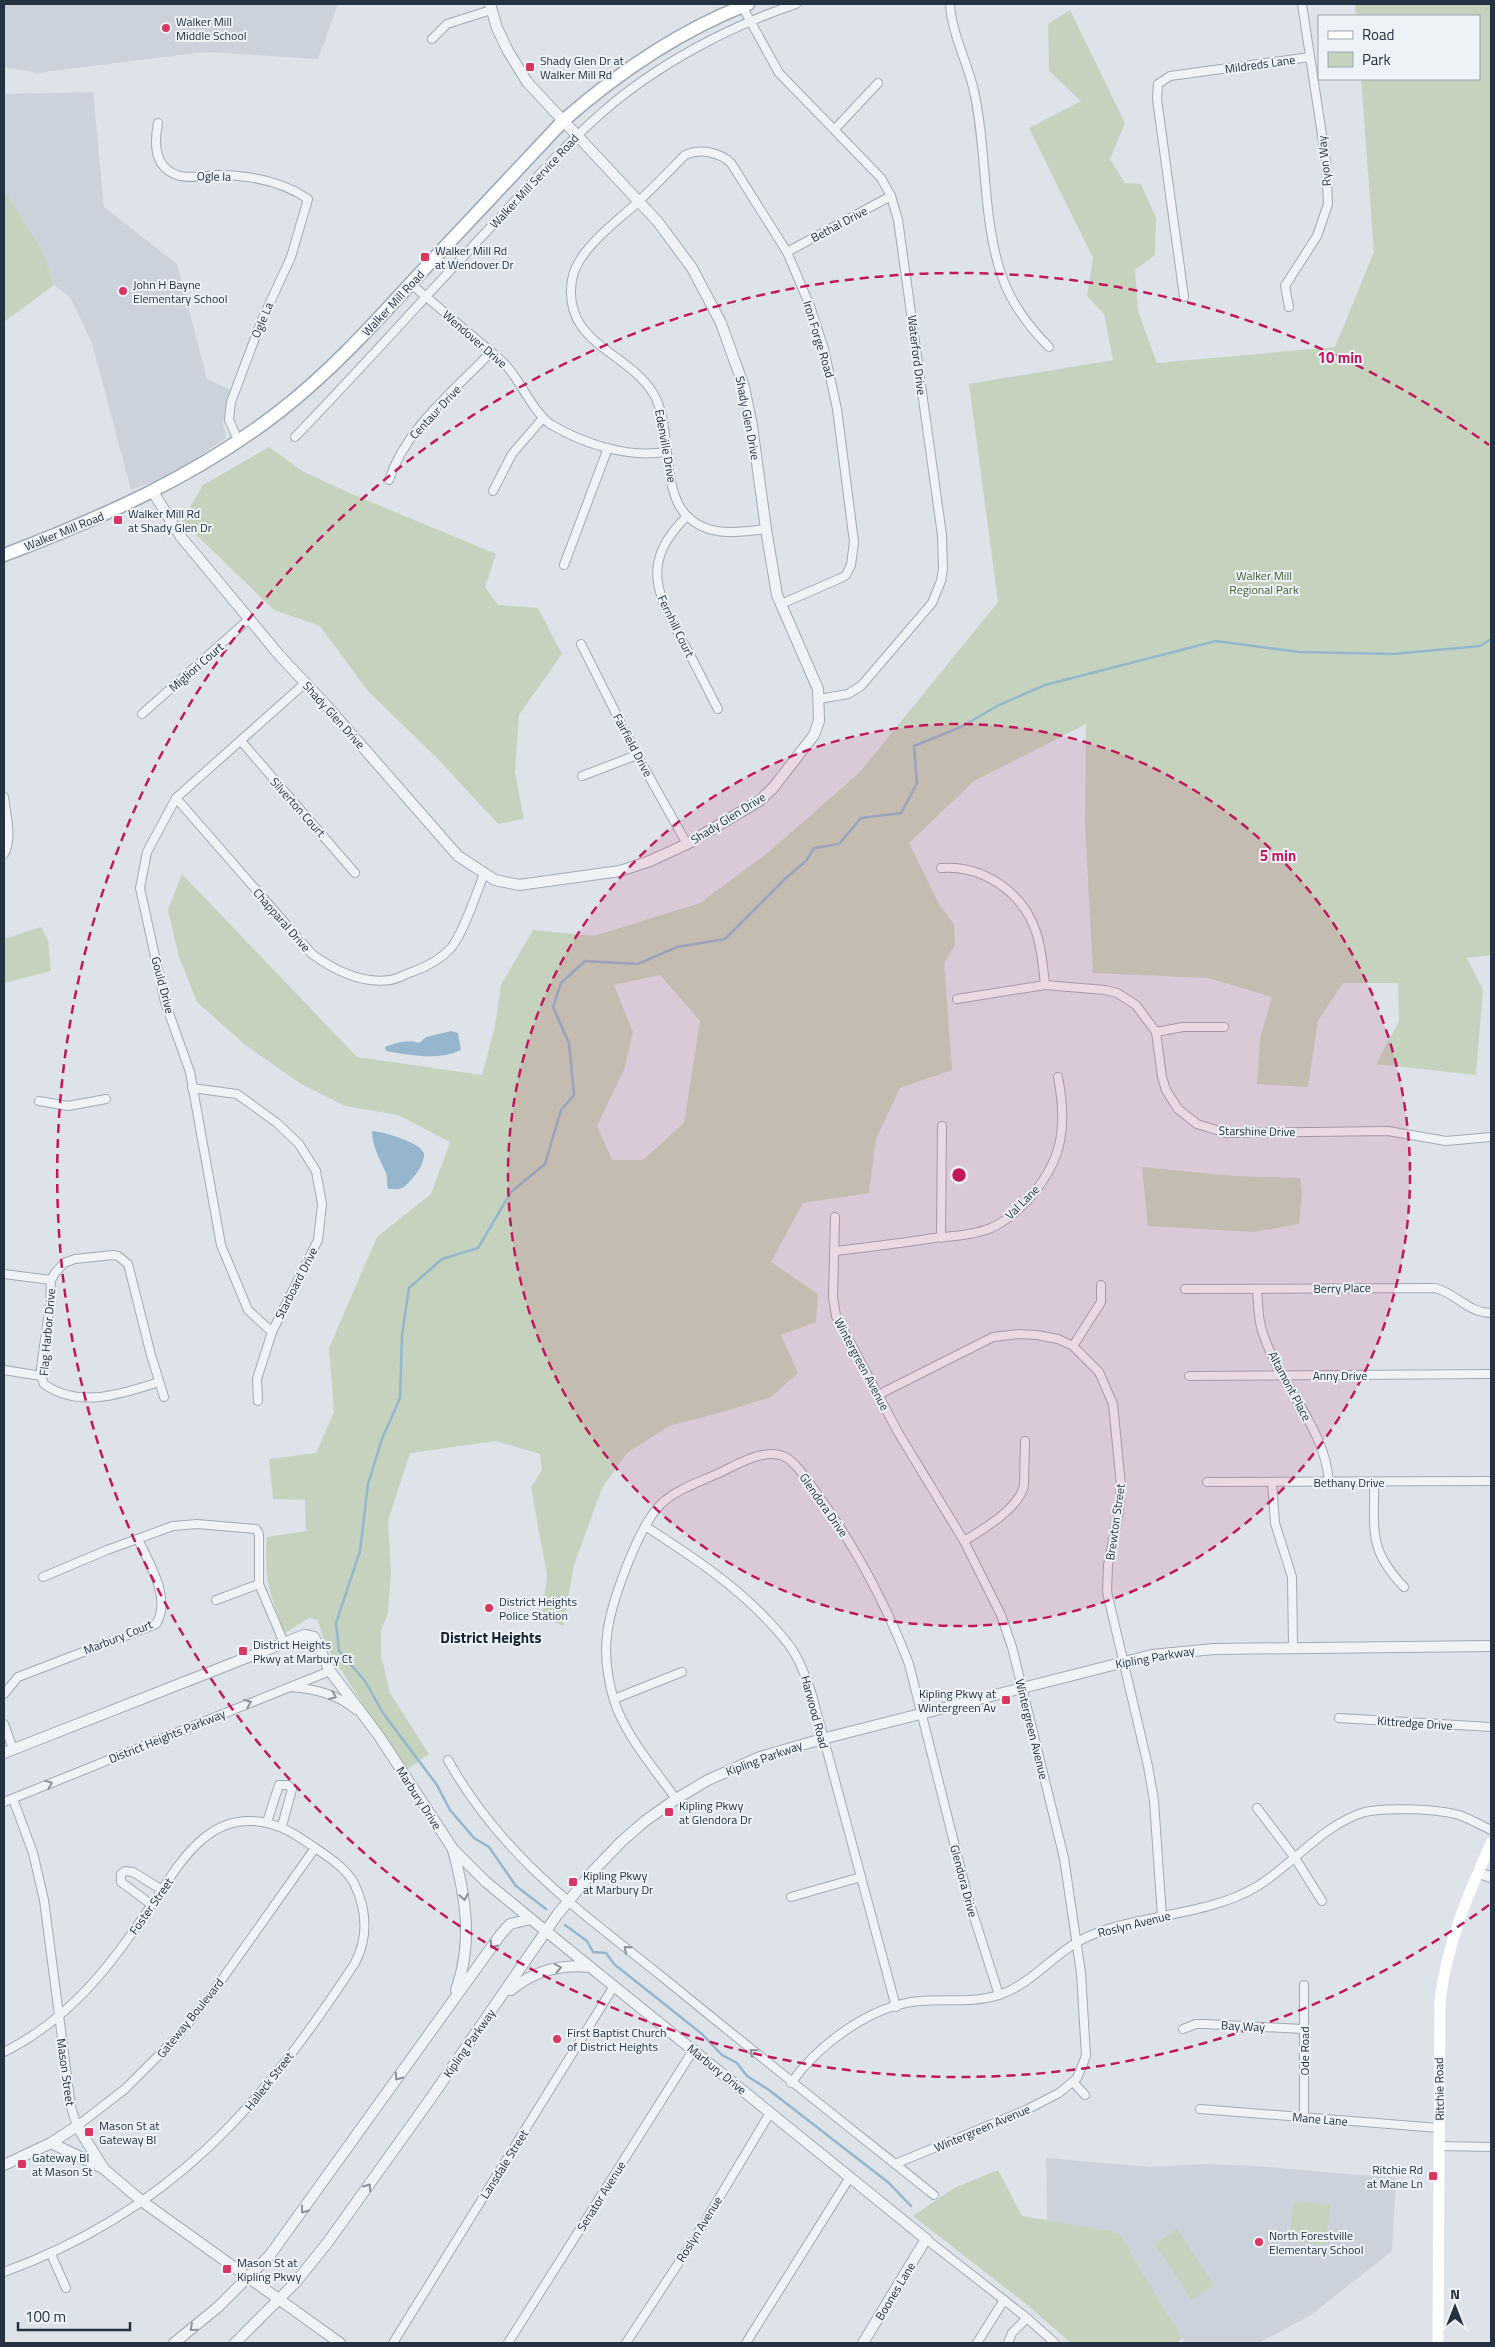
<svg xmlns="http://www.w3.org/2000/svg" width="1495" height="2347" viewBox="0 0 1495 2347" font-family="'Titillium Web',sans-serif">
<style>
.built{fill:#cbd2db}
.green{fill:#c5d3be;fill-rule:evenodd}
.water{fill:#95b6cc}
.lines{fill:none;stroke-linecap:round;stroke-linejoin:round}
.stream{stroke:#95b6cc;stroke-width:2.5}
.minor-casing{stroke:#a2aab3;stroke-width:10}
.tertiary-casing{stroke:#a2aab3;stroke-width:12}
.primary-casing{stroke:#9ba9b5;stroke-width:15}
.minor{stroke:#f0f3f6;stroke-width:8}
.tertiary{stroke:#f0f3f6;stroke-width:10}
.secondary{stroke:#fff;stroke-width:11}
.primary{stroke:#fff;stroke-width:12}
.oneway{stroke:#8a929c}
.ring{fill:none;stroke:#c2185b;stroke-width:2.5;stroke-dasharray:9 6}
.poi-dot{fill:#da3661;stroke:#edf2f6;stroke-width:2}
.labels{text-anchor:middle;dominant-baseline:central;stroke-width:4;stroke-linejoin:round;paint-order:stroke}
.poi-label{font-size:12px;fill:#253241;stroke:#edf2f6;text-anchor:start}
.street-label{font-size:12px;fill:#253241;stroke:#edf2f6}
.park-label{font-size:12px;fill:#3f5e31;stroke:#edf2f6}
.quarter-label{font-size:15px;font-weight:bold;fill:#182331;stroke:#edf2f6}
.centre{fill:#c2185b;stroke:#edf2f6;stroke-width:2.5}
.ring-label{font-size:15px;text-anchor:middle;font-weight:bold;fill:#c2185b;stroke:#edf2f6;stroke-width:4;stroke-linejoin:round;paint-order:stroke}
</style>
<rect width="100%" height="100%" fill="#dde3e9"/>
<g class="built">
<path d="M4,4H338L318,59L205,52L37,73L4,67Z"/>
<path d="M93,92L104,207L177,264L207,379L231,390L223,423L226,438L188,464L160,479L131,490L92,343L70,297L54,285L43,251L4,190V94Z"/>
<path d="M1046,2158L1151,2167L1205,2164L1256,2166L1396,2178L1392,2251L1311,2315L1258,2343H1185L1119,2233L1047,2221Z"/>
</g>
<g class="green">
<path d="M1355,4H1491V955L1467,958L1483,990L1476,1075L1376,1064L1399,1021L1398,983H1343L1318,1021L1308,1087L1257,1084L1260,1038L1272,997L1208,978L1093,973L1085,824L1086,724L974,781L909,843L939,904L954,924L955,945L944,963L952,1070L900,1088L876,1139L869,1193L803,1203L771,1262L818,1294L816,1322L781,1335L798,1373L771,1397L726,1411L669,1426L627,1453L602,1488L574,1565L563,1626L542,1616L547,1575L531,1487L542,1470L540,1454L496,1441L410,1453L388,1521L391,1572L388,1613L381,1631V1655L390,1693L429,1754L408,1769L369,1714L325,1644L318,1620L309,1618L285,1633C269,1592 264,1581 267,1537L306,1531L305,1500L273,1499L269,1459L316,1453L334,1412L329,1348L354,1290L377,1237L431,1194L450,1142L398,1115L345,1106L301,1084L244,1044L197,1002L179,957L168,910L182,874L357,1057L482,1075L495,1026L501,985L533,930L594,936L700,903L770,851L860,772L998,602L969,384L1113,360L1104,314L1087,296L1093,258L1029,128L1081,101L1049,71L1048,24L1070,10L1125,123L1110,159L1125,183L1141,184L1156,218L1155,255L1135,270L1138,311L1157,363L1335,347L1374,252L1361,79H1479V16H1356ZM660,975L700,1021L684,1123L643,1160H612L597,1126L624,1070L633,1032L614,985Z"/>
<path d="M4,190L43,251L54,285L4,322Z"/>
<path d="M269,447L304,472L354,495L496,554L485,587L498,605L538,608L562,654L519,715L515,773L524,819L498,824L438,759L368,691L320,626L274,610L182,521L203,485Z"/>
<path d="M41,927L48,940L51,971L4,983V939Z"/>
<path d="M1142,1167L1234,1176L1300,1178L1302,1193L1299,1224L1254,1232L1148,1226Z"/>
<path d="M998,2170L1022,2216L1119,2233L1182,2338L1177,2343H1071L1026,2304L913,2216L954,2188Z"/>
<path d="M1293,2201L1330,2205L1326,2245L1290,2242Z"/>
<path d="M1177,2229L1214,2285L1192,2300L1155,2244Z"/>
</g>
<g class="water">
<path d="M451,1031L458,1033L461,1050C438,1061 410,1055 386,1051L385,1047C397,1043 407,1039 419,1043L426,1037Z"/>
<path d="M372,1131C381,1131 423,1143 424,1154C425,1165 411,1181 404,1187C400,1190 393,1189 388,1189C386,1183 388,1178 386,1173C380,1160 372,1146 372,1131Z"/>
</g>
<g class="lines">
<g class="stream">
<path d="M546,1909L516,1886L489,1847L474,1838L450,1810L437,1785L383,1713L365,1681L339,1651L336,1623L360,1551L368,1484L382,1439L400,1398L402,1335L409,1288L442,1259L478,1248L511,1192L545,1164L561,1110L574,1095L569,1043L553,1007L561,983L585,961L638,964L677,947L725,939L788,876L806,861L814,848L839,844L861,818L901,813L917,783L914,746L961,727L999,705L1045,685L1216,641L1299,652L1393,654L1480,646L1491,639"/>
<path d="M565,1925L587,1941L593,1952L606,1953L614,1964L702,2034L722,2055L737,2063L747,2076L769,2090L889,2183L911,2206"/>
</g>
<g class="minor-casing">
<g id="minor">
<path d="M950,4C952,34 966,59 973,87C988,149 981,223 1004,282C1014,307 1030,328 1049,347"/>
<path d="M742,6L779,73L881,178L891,196L898,220L942,535L943,569L941,581L932,603L861,686L848,694L819,699"/>
<path d="M432,39L447,24L491,10"/>
<path d="M158,123C154,143 154,167 177,175C187,179 205,176 216,175C247,175 282,181 308,199L291,257L261,322L231,402L229,420L239,442"/>
<path d="M835,129L878,83"/>
<path d="M787,252L891,196"/>
<path d="M411,284L502,361C521,380 530,408 550,424C584,444 627,458 666,452"/>
<path d="M1184,297L1157,99L1158,84L1170,76L1310,57"/>
<path d="M1289,307L1285,286L1317,236L1328,204L1326,161L1302,4"/>
<path d="M295,437C360,370 422,300 486,232C525,191 562,147 605,110C658,64 730,26 796,4"/>
<path d="M389,480C406,428 454,391 491,352"/>
<path d="M493,491L512,454L543,418"/>
<path d="M687,516C640,563 656,592 684,644C696,665 706,687 718,709"/>
<path d="M766,529C738,532 709,538 687,516C660,490 673,424 653,393C626,350 562,343 572,280C577,249 618,221 639,201C655,186 670,170 685,155C700,148 719,152 731,163L787,252L810,306L824,349L837,409L854,542L851,565L846,575L841,578L781,604"/>
<path d="M564,565L608,448"/>
<path d="M581,644L637,755L687,844"/>
<path d="M142,714L248,620"/>
<path d="M241,741L355,873"/>
<path d="M582,776L637,755"/>
<path d="M4,797C6,815 13,838 4,854"/>
<path d="M176,798L312,954C334,970 362,984 390,980C398,979 405,974 412,972C426,967 441,959 451,948C463,934 477,892 484,874"/>
<path d="M941,868C983,865 1023,892 1036,932C1042,949 1043,967 1045,985"/>
<path d="M957,999L1045,985L1105,990L1117,993L1136,1005L1156,1032L1162,1077L1166,1090L1178,1109L1197,1124L1226,1133L1388,1131L1446,1141L1491,1137"/>
<path d="M1156,1032L1183,1027H1224"/>
<path d="M192,1088L237,1094L277,1123L299,1144L316,1171L322,1204L318,1240L272,1332L257,1379L258,1401"/>
<path d="M39,1101L68,1106L106,1099"/>
<path d="M835,1217L833,1297L836,1316L899,1434L964,1541L1001,1615L1012,1647L1064,1858L1081,1973L1086,2056L1077,2078L1059,2093L1026,2110L895,2164"/>
<path d="M941,1238L942,1126"/>
<path d="M836,1251C869,1247 902,1243 934,1238C953,1236 973,1235 991,1228C1007,1221 1020,1209 1032,1195C1064,1157 1067,1124 1058,1077"/>
<path d="M4,1274L51,1280"/>
<path d="M1185,1289L1435,1288C1456,1293 1468,1313 1491,1313"/>
<path d="M1257,1289C1258,1302 1258,1315 1261,1327C1276,1382 1325,1425 1329,1482"/>
<path d="M272,1332L248,1310L221,1245L190,1072L165,1002L140,888L147,852L176,798L304,684"/>
<path d="M1073,1346L1101,1302V1285"/>
<path d="M4,1370L41,1376"/>
<path d="M1189,1376L1491,1374"/>
<path d="M159,1382C122,1394 79,1409 44,1384L41,1376V1368L50,1304L51,1280L55,1273L64,1263L75,1259L113,1255L118,1256L128,1264L151,1355L164,1397"/>
<path d="M878,1395L993,1337L1019,1334L1037,1335L1058,1339L1073,1346L1099,1372L1113,1404L1121,1486L1118,1516L1108,1565L1107,1592L1148,1766L1154,1801L1162,1917"/>
<path d="M1207,1482L1491,1481"/>
<path d="M1272,1482L1275,1523L1292,1577L1293,1647"/>
<path d="M1374,1482C1375,1531 1367,1548 1404,1587"/>
<path d="M645,1526C691,1556 735,1584 772,1625C781,1635 790,1644 796,1656C803,1668 807,1681 812,1695L896,2007"/>
<path d="M964,1541C982,1530 1020,1508 1024,1485L1025,1441"/>
<path d="M43,1577L107,1550L173,1526L197,1524L256,1529L259,1534V1584L284,1643"/>
<path d="M216,1600L259,1584"/>
<path d="M291,1687C315,1689 337,1694 356,1710"/>
<path d="M4,1694L18,1677L156,1624C172,1599 149,1563 138,1539"/>
<path d="M614,1699L682,1672"/>
<path d="M1339,1718L1491,1727"/>
<path d="M4,1724L13,1749"/>
<path d="M448,1760C502,1857 580,1911 665,1979C754,2052 844,2123 934,2195"/>
<path d="M13,1799L33,1853L44,1900L71,2107L77,2126L125,2089L177,2037L213,1992L315,1848"/>
<path d="M676,1799C656,1771 631,1742 618,1711C609,1689 604,1659 607,1636C610,1604 638,1528 660,1505C676,1489 700,1482 719,1473C738,1464 767,1446 787,1458C800,1467 809,1483 818,1495C856,1548 886,1604 909,1664L968,1898L999,1995"/>
<path d="M4,1802L330,1671"/>
<path d="M1257,1808L1295,1858L1322,1901"/>
<path d="M267,1822L279,1785H288L292,1789L282,1826"/>
<path d="M791,1897L861,1877"/>
<path d="M152,1905L121,1882V1874L125,1871L133,1872L162,1890"/>
<path d="M1304,1985V2118"/>
<path d="M1183,2029L1196,2024H1205L1303,2029"/>
<path d="M4,2052C44,2032 80,2000 108,1965C125,1944 140,1922 155,1900C169,1879 184,1854 204,1838C236,1811 274,1819 305,1841C322,1853 344,1865 354,1883C367,1910 369,1936 355,1963C260,2108 171,2211 4,2272"/>
<path d="M1073,2082L1085,2095"/>
<path d="M791,2083C819,2044 871,2005 920,2001C946,1999 974,2003 999,1995C1035,1983 1057,1948 1094,1934C1144,1914 1209,1915 1256,1887C1293,1865 1323,1824 1365,1812C1385,1807 1439,1809 1459,1815C1470,1819 1481,1825 1491,1830"/>
<path d="M1200,2109L1439,2128"/>
<path d="M1439,2146L1491,2147"/>
<path d="M926,2239L1027,2318L1055,2343"/>
<path d="M51,2254L66,2288"/>
<path d="M393,2343L614,1986"/>
<path d="M508,2343L694,2049"/>
<path d="M626,2343L695,2238L770,2113"/>
<path d="M746,2343L850,2177"/>
<path d="M977,2343L1004,2300"/>
<path d="M1008,2343L1012,2333L1027,2318"/>
</g>
</g>
<g class="tertiary-casing">
<g id="tertiary">
<path d="M153,492L181,537L280,656L326,705L458,856L495,880L519,885L620,871L650,861L687,844L759,801L773,788L814,735L819,721L818,689L777,595L766,529L752,426L744,387L721,323L692,268L658,222L527,82L508,51L497,28L490,4"/>
<path d="M4,1753L284,1643L304,1635L314,1637L330,1671L379,1736L453,1849L486,1882L531,1919L926,2239L863,2343"/>
<path d="M453,1850C466,1897 473,1943 456,1990"/>
<path d="M1478,1873L1491,1877"/>
<path d="M511,1990C534,1971 560,1964 590,1967"/>
<path d="M51,2143L103,2168"/>
<path d="M4,2165L51,2143L77,2126L104,2169L143,2202L340,2343"/>
<path d="M174,2343L218,2307L270,2255L501,1934L510,1924L531,1919"/>
<path d="M235,2343L295,2283L328,2242L431,2098L557,1915L594,1870L622,1841L645,1821L676,1799L708,1780L760,1757L822,1739L1152,1655L1214,1649L1491,1646"/>
</g>
</g>
<g class="primary-casing">
<path id="primary" d="M4,555C101,518 197,476 280,411C329,373 370,328 412,282C463,228 513,174 564,120C620,71 679,31 748,4"/>
</g>
<use href="#minor" class="minor"/>
<use href="#tertiary" class="tertiary"/>
<path class="secondary" d="M1438,2343L1440,2000C1447,1944 1468,1894 1491,1843"/>
<use href="#primary" class="primary"/>
</g>
<defs><path id="oneway-chevron" d="M-2-3.5L2.5 0L-2 3.5" fill="none" stroke-width="1.6" stroke-linecap="round" stroke-linejoin="round" transform="scale(1.25)"/></defs>
<g class="oneway">
<use href="#oneway-chevron" transform="translate(333 1696) rotate(23)"/>
<use href="#oneway-chevron" transform="translate(248 1703) rotate(-22)"/>
<use href="#oneway-chevron" transform="translate(49 1784) rotate(-22)"/>
<use href="#oneway-chevron" transform="translate(464 1897) rotate(81)"/>
<use href="#oneway-chevron" transform="translate(493 1945) rotate(126)"/>
<use href="#oneway-chevron" transform="translate(627 1949) rotate(-141)"/>
<use href="#oneway-chevron" transform="translate(558 1968) rotate(-11)"/>
<use href="#oneway-chevron" transform="translate(753 2052) rotate(-141)"/>
<use href="#oneway-chevron" transform="translate(398 2077) rotate(125)"/>
<use href="#oneway-chevron" transform="translate(368 2187) rotate(-55)"/>
<use href="#oneway-chevron" transform="translate(304 2210) rotate(126)"/>
<use href="#oneway-chevron" transform="translate(193 2328) rotate(139)"/>
</g>
<circle cx="959" cy="1175" r="451" fill="#c2185b" fill-opacity=".12"/>
<g class="ring">
<circle cx="959" cy="1175" r="451"/>
<path d="M1489 1905A902 902 0 1 1 1489 445"/>
</g>
<g class="poi-dot">
<circle cx="166" cy="28" r="5"/>
<rect x="525" y="62" width="10" height="10" rx="2.5"/>
<rect x="420" y="252" width="10" height="10" rx="2.5"/>
<circle cx="123" cy="291" r="5"/>
<rect x="113" y="515" width="10" height="10" rx="2.5"/>
<circle cx="489" cy="1608" r="5"/>
<rect x="238" y="1646" width="10" height="10" rx="2.5"/>
<rect x="1001" y="1695" width="10" height="10" rx="2.5"/>
<rect x="664" y="1807" width="10" height="10" rx="2.5"/>
<rect x="568" y="1877" width="10" height="10" rx="2.5"/>
<circle cx="557" cy="2039" r="5"/>
<rect x="84" y="2127" width="10" height="10" rx="2.5"/>
<rect x="17" y="2159" width="10" height="10" rx="2.5"/>
<rect x="1428" y="2171" width="10" height="10" rx="2.5"/>
<circle cx="1259" cy="2242" r="5"/>
<rect x="222" y="2264" width="10" height="10" rx="2.5"/>
</g>
<g class="labels">
<g class="poi-label">
<text x="176" y="21">Walker Mill<tspan x="176" dy="14">Middle School</tspan></text>
<text x="540" y="60">Shady Glen Dr at<tspan x="540" dy="14">Walker Mill Rd</tspan></text>
<text x="435" y="250">Walker Mill Rd<tspan x="435" dy="14">at Wendover Dr</tspan></text>
<text x="133" y="284">John H Bayne<tspan x="133" dy="14">Elementary School</tspan></text>
<text x="128" y="513">Walker Mill Rd<tspan x="128" dy="14">at Shady Glen Dr</tspan></text>
<text x="499" y="1601">District Heights<tspan x="499" dy="14">Police Station</tspan></text>
<text x="253" y="1644">District Heights<tspan x="253" dy="14">Pkwy at Marbury Ct</tspan></text>
<text x="996" y="1693" text-anchor="end">Kipling Pkwy at<tspan x="996" dy="14">Wintergreen Av</tspan></text>
<text x="679" y="1805">Kipling Pkwy<tspan x="679" dy="14">at Glendora Dr</tspan></text>
<text x="583" y="1875">Kipling Pkwy<tspan x="583" dy="14">at Marbury Dr</tspan></text>
<text x="567" y="2032">First Baptist Church<tspan x="567" dy="14">of District Heights</tspan></text>
<text x="99" y="2125">Mason St at<tspan x="99" dy="14">Gateway Bl</tspan></text>
<text x="32" y="2157">Gateway Bl<tspan x="32" dy="14">at Mason St</tspan></text>
<text x="1423" y="2169" text-anchor="end">Ritchie Rd<tspan x="1423" dy="14">at Mane Ln</tspan></text>
<text x="1269" y="2235">North Forestville<tspan x="1269" dy="14">Elementary School</tspan></text>
<text x="237" y="2262">Mason St at<tspan x="237" dy="14">Kipling Pkwy</tspan></text>
</g>
<g class="street-label">
<text transform="translate(1260 64) rotate(-8)">Mildreds Lane</text>
<text transform="translate(1324 161) rotate(-96)">Ryon Way</text>
<text transform="translate(214 176) rotate(1)">Ogle la</text>
<text transform="translate(534 181) rotate(-47)">Walker Mill Service Road</text>
<text transform="translate(839 224) rotate(-28)">Bethal Drive</text>
<text transform="translate(393 303) rotate(-47)">Walker Mill Road</text>
<text transform="translate(262 320) rotate(-67)">Ogle La</text>
<text transform="translate(475 339) rotate(41)">Wendover Drive</text>
<text transform="translate(819 339) rotate(73)">Iron Forge Road</text>
<text transform="translate(917 355) rotate(83)">Waterford Drive</text>
<text transform="translate(435 412) rotate(-47)">Centaur Drive</text>
<text transform="translate(748 418) rotate(79)">Shady Glen Drive</text>
<text transform="translate(666 446) rotate(80)">Edenville Drive</text>
<text transform="translate(64 531) rotate(-22)">Walker Mill Road</text>
<text transform="translate(676 626) rotate(64)">Fernhill Court</text>
<text transform="translate(196 667) rotate(-41)">Migliori Court</text>
<text transform="translate(334 715) rotate(48)">Shady Glen Drive</text>
<text transform="translate(633 745) rotate(62)">Fairfield Drive</text>
<text transform="translate(298 807) rotate(48)">Silverton Court</text>
<text transform="translate(728 818) rotate(-32)">Shady Glen Drive</text>
<text transform="translate(282 920) rotate(49)">Chapparal Drive</text>
<text transform="translate(163 985) rotate(75)">Gould Drive</text>
<text transform="translate(1257 1131) rotate(1)">Starshine Drive</text>
<text transform="translate(1022 1202) rotate(-45)">Val Lane</text>
<text transform="translate(296 1283) rotate(-63)">Starboard Drive</text>
<text transform="translate(1342 1288) rotate(-1)">Berry Place</text>
<text transform="translate(47 1332) rotate(-85)">Flag Harbor Drive</text>
<text transform="translate(862 1364) rotate(62)">Wintergreen Avenue</text>
<text x="1340" y="1375">Anny Drive</text>
<text transform="translate(1290 1386) rotate(62)">Altamont Place</text>
<text x="1349" y="1482">Bethany Drive</text>
<text transform="translate(824 1505) rotate(55)">Glendora Drive</text>
<text transform="translate(1115 1522) rotate(-82)">Brewton Street</text>
<text transform="translate(118 1637) rotate(-22)">Marbury Court</text>
<text transform="translate(1155 1657) rotate(-10)">Kipling Parkway</text>
<text transform="translate(815 1712) rotate(75)">Harwood Road</text>
<text transform="translate(1415 1723) rotate(4)">Kittredge Drive</text>
<text transform="translate(1032 1729) rotate(76)">Wintergreen Avenue</text>
<text transform="translate(167 1736) rotate(-22)">District Heights Parkway</text>
<text transform="translate(764 1758) rotate(-20)">Kipling Parkway</text>
<text transform="translate(419 1798) rotate(57)">Marbury Drive</text>
<text transform="translate(964 1881) rotate(75)">Glendora Drive</text>
<text transform="translate(151 1906) rotate(-55)">Foster Street</text>
<text transform="translate(1134 1924) rotate(-14)">Roslyn Avenue</text>
<text transform="translate(190 2018) rotate(-51)">Gateway Boulevard</text>
<text transform="translate(1243 2026) rotate(3)">Bay Way</text>
<text transform="translate(469 2043) rotate(-55)">Kipling Parkway</text>
<text transform="translate(1304 2051) rotate(-90)">Ode Road</text>
<text transform="translate(717 2069) rotate(39)">Marbury Drive</text>
<text transform="translate(66 2072) rotate(82)">Mason Street</text>
<text transform="translate(269 2081) rotate(-52)">Halleck Street</text>
<text transform="translate(1439 2089) rotate(-91)">Ritchie Road</text>
<text transform="translate(1320 2119) rotate(5)">Mane Lane</text>
<text transform="translate(982 2128) rotate(-23)">Wintergreen Avenue</text>
<text transform="translate(504 2164) rotate(-58)">Lansdale Street</text>
<text transform="translate(601 2196) rotate(-58)">Senator Avenue</text>
<text transform="translate(699 2229) rotate(-58)">Roslyn Avenue</text>
<text transform="translate(895 2291) rotate(-59)">Boones Lane</text>
</g>
<g class="park-label">
<text x="1264" y="575">Walker Mill<tspan x="1264" dy="14">Regional Park</tspan></text>
</g>
<g class="quarter-label">
<text x="491" y="1637">District Heights</text>
</g>
</g>
<circle cx="959" cy="1175" r="8" class="centre"/>
<g class="ring-label">
<text x="1340" y="363">10 min</text>
<text x="1278" y="861">5 min</text>
</g>
<rect width="1495" height="2347" fill="none" stroke="#253241" stroke-width="10"/>
<rect x="1318" y="15" width="162" height="65" fill="#edf2f6" stroke="#9da5ae"/>
<rect x="1328" y="31" width="25" height="8" fill="#ffffff" stroke="#9da5ae"/>
<text x="1362" y="40" font-size="15" fill="#253241">Road</text>
<rect x="1328" y="52" width="25" height="15" fill="#c5d3be" stroke="#9da5ae"/>
<text x="1362" y="65" font-size="15" fill="#253241">Park</text>
<g transform="translate(1455 2307)" stroke="#edf2f6" stroke-width="4" paint-order="stroke">
<path d="M0-4L9 19L0 12L-9 19Z" fill="#253241"/>
<text y="-8" font-size="14" font-weight="bold" text-anchor="middle" fill="#253241">N</text>
</g>
<path d="M18 2322v8h112v-8" fill="none" stroke="#253241" stroke-width="2.5"/>
<text x="25" y="2322" font-size="15" fill="#253241" stroke="#edf2f6" stroke-width="4" paint-order="stroke">100 m</text>
</svg>
